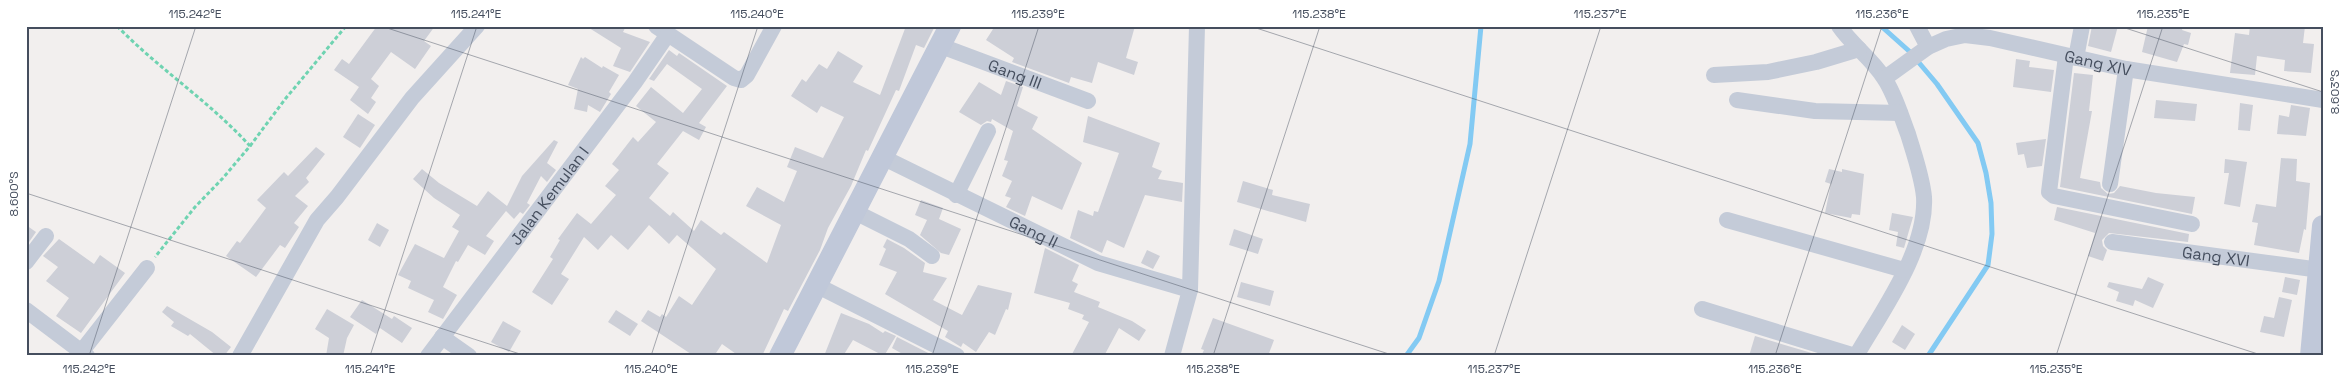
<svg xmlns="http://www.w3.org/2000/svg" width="2349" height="382" viewBox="0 0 2349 382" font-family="'Space Grotesk',sans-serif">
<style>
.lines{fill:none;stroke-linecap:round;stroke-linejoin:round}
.stream{stroke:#83caf3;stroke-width:5}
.building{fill:#cdcfd7}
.path{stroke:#6fd3b1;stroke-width:3;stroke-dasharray:4 2.5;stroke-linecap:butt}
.street{stroke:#c4cbd8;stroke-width:16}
.secondary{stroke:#c0c8d9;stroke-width:22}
.ticks{fill:none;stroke:#454e5e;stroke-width:1;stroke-opacity:0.45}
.labels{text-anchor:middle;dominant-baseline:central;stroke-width:4;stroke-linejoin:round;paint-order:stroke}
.street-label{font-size:16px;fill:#454e5e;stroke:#fff}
.neatline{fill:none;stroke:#454e5e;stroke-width:2}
.ticks-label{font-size:12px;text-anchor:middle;fill:#454e5e}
</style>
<rect width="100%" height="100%" fill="#f2efee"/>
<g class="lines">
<g class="stream">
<path d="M1881,26L1909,51L1937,84L1978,143L1986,173L1991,203L1992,234L1988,265L1928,356"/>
<path d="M1406,356L1419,338L1439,281L1470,144L1481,26"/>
</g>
</g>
<g class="building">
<path d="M377,26H435L424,41L431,46L415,69L391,52L371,79L379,86L371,98L376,102L368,114L350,100L359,87L334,70L342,59L349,64Z"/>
<path d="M586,26H626L623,32L650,42L630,72L613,66L621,48Z"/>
<path d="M906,26H935L924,48L916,45L899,91L896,90L868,151L866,150L851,186L828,228L820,250L788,311L784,309L762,356H739L722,344L714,356H694L641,321L648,310L660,317L662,314L666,317L679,296L692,305L716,269L677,235L669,244L649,225L628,250L611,235L598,250L584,237L561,274L569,279L552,305L532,292L553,259L550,257L560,240L558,239L577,213L591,224L616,195L605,186L619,170L612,164L633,137L638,142L656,122L636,106L651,87L683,113L702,89L667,64L654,81L649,79L669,50L677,56L679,53L727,86L699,123L706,127L699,140L683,131L657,164L669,173L649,198L670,216L673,212L694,231L701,220L721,235L724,232L767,263L781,225L746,206L757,187L784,202L797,171L787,167L795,147L823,158L844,117L821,106L817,113L791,96L802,79L806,82L819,64L827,69L838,51L863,66L853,82L880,95Z"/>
<path d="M995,26H1135L1126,58L1138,62L1134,75L1098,62L1092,83L1071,77L1069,83L1012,62L1014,58L986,40Z"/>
<path d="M2092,26H2118L2111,52L2088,46Z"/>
<path d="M2148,26H2183L2182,30L2191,33L2188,45L2184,44L2177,62L2142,52Z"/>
<path d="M2250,26H2305L2303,43L2314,44L2311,73L2284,71L2285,60L2257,56L2255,75L2230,73L2235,33L2249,35Z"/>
<path d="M581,57L583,59L585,57L602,68L603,66L619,75L609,92L611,94L600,112L588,105L587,112L574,109L578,89L568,85Z"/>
<path d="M2016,59L2030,61L2029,67L2054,70L2051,92L2013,87Z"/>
<path d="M2074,73L2093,75L2089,111H2092L2080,178L2100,182L2101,188L2108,194L2114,193L2120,186L2156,193L2195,197L2192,214L2060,187Z"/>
<path d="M1006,81L1023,87L1017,106L1038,117L1032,129L1082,163L1062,210L1032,196L1025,216L1006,207L1011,198L1005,196L1012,181L1002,176L1008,161L1004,160L1013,131L992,119L991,122L987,121L981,125L959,112L979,82L1001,95Z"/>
<path d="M2156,100L2197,104L2195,121L2154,118Z"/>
<path d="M2240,103L2253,105L2250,131L2238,130Z"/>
<path d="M2291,105L2310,108L2306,136L2277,134L2279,115L2289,117Z"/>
<path d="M358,114L375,125L360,148L343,137Z"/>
<path d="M1088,116L1160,143L1152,167L1162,171L1158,179L1183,183L1182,202L1145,195L1124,248L1107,240L1102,253L1070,238L1078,210L1093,216L1094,211L1098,212L1119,153L1083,142Z"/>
<path d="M2046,139L2042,166L2027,168L2024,154L2018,155L2016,143Z"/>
<path d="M554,140L558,142L547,163L556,170L547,182L541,176L527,203L530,205L523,214L520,212L514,219L506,211L486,236L494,241L485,255L468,245L458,262L456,261L443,287L457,295L443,319L428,312L434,300L408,288L411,281L398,275L415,244L444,258L459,231L452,227L460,215L434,198L413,179L422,169L439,183L477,206L488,191L507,206L522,176Z"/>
<path d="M316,147L325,154L306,178L309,182L295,196L308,206L294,223L299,227L285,248L280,245L256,277L226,256L237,241L240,243L266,208L257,200L284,172L288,176Z"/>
<path d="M2281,158L2297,159L2296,181L2310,183L2306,230L2304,229L2299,253L2254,245L2258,223L2252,222L2256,204L2276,207Z"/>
<path d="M2225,159L2247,162L2240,207L2224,204L2229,173H2224Z"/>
<path d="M1829,169L1842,172V169L1864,174L1860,215L1852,214L1851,218L1825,213L1831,184L1825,182Z"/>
<path d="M1243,181L1273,190L1272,195L1310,204L1306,222L1237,202Z"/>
<path d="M921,200L943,208L939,219L961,229L949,255L941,253L920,235L927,220L915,215Z"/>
<path d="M2057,207L2189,234L2188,242L2109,233L2102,240L2103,246L2107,250L2103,261L2088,256L2095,233L2054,220Z"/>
<path d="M1892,213L1913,217L1904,248L1896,246L1898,232L1889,230Z"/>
<path d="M377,223L389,230L380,247L368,240Z"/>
<path d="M26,225L36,232L27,245H26Z"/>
<path d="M1234,229L1263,239L1258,254L1229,245Z"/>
<path d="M59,239L94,264L100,255L125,273L81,333L56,316L69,298L46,281L58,267L43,256Z"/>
<path d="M887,239L904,248L925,263L923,272L947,278L933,300L962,315L978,285L1012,293L1008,310L1006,309L995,335L989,332L976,352L963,343L961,347L945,337L948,331L885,294L897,272L879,265L886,249L883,247Z"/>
<path d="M1045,248L1079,265L1072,281L1078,284L1074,292L1100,302L1098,307L1132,321L1146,330L1139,341L1119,328L1104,356H1071L1089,322L1082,319L1084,315L1068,309L1070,303L1034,293Z"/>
<path d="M1147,250L1160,256L1153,269L1141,263Z"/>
<path d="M2148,277L2164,284L2153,308L2135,300L2133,306L2116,301L2119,292L2107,287L2109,282L2142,289Z"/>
<path d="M2285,277L2300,280L2297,295L2282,292Z"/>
<path d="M1241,282L1274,291L1270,306L1237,297Z"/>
<path d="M2279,297L2292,300L2284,337L2260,332L2264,316L2274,318Z"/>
<path d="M362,300L392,319L394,316L412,328L402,343L380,328L376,334L350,317Z"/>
<path d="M167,306L212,332L231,347L224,356H217L190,334L188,336L171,326L174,322L162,312Z"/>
<path d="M327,309L354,325L347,338L343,356H326L329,338L315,329Z"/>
<path d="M616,310L638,324L630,336L608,322Z"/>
<path d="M841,313L869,324L883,333L885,331L896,336L884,356L853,340L843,356H824Z"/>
<path d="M1213,318L1274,340L1268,356H1201L1204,350L1201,349Z"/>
<path d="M503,321L521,331L509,352L491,342Z"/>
<path d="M1902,325L1915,334L1905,350L1892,342Z"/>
<path d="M1755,336L1815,354V356H1749Z"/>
<path d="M897,337L934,356H906L892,348Z"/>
</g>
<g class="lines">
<g class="path">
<path d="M117,26C159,69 210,102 250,146L223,178L195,207L155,257"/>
<path d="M250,146L286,98L346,26"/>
</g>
<g class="street">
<path d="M656,26L734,78L741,80L747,75L774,26"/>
<path d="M1839,26C1852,45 1872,59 1884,78C1895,94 1901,116 1908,134C1914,154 1922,176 1924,197C1927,250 1882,311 1856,356"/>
<path d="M1917,26L1928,47"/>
<path id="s1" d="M941,46L1088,101"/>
<path d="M2066,56L2049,192L2054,196L2192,224"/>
<path d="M2076,58L2082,26"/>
<path d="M1714,75L1768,72L1816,62L1859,49"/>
<path id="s2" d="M1885,78L1928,47L1946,39L1965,35L1990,38L2126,69L2323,100"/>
<path d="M1737,100L1815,111L1900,113"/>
<path id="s3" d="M882,157L1098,263L1190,290"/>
<path d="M2110,184L2126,69"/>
<path d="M956,195L988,131"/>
<path d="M855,212L909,239L932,256"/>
<path d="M1727,220L1904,270"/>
<path id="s4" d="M2112,242L2320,270"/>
<path d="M26,262L46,236"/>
<path d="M816,285L957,356"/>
<path d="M1702,309L1855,356"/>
<path d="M26,310L87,356"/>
<path d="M442,337L469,356"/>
<path d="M78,356L147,268"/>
<path d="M240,356L317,220L337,197L412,98L477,26"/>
<path id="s5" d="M428,356L635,82L668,34"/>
<path d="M1172,356L1190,290L1197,26"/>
</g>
<g class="secondary">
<path d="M780,356L950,26"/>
<path d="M2311,356L2323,226"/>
</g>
</g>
<path class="ticks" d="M381,26L1395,356M1250,26L2264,356M2119,26L2323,92M26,193L526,356M89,356L196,26M370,356L477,26M651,356L758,26M932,356L1039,26M1213,356L1320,26M1494,356L1601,26M1775,356L1882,26M2056,356L2163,26"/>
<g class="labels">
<g class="street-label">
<text stroke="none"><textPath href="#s2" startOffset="228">Gang XIV</textPath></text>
<text stroke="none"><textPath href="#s1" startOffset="79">Gang III</textPath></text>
<text stroke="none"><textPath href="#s5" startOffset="201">Jalan Kemulan I</textPath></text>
<text stroke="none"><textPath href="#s3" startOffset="169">Gang II</textPath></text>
<text stroke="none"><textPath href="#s4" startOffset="105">Gang XVI</textPath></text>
</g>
</g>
<rect width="2349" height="382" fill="none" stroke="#ffffff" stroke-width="55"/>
<rect x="28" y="28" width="2294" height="326" class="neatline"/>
<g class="ticks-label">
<text x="195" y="18">115.242°E</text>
<text x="476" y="18">115.241°E</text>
<text x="757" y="18">115.240°E</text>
<text x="1038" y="18">115.239°E</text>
<text x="1319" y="18">115.238°E</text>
<text x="1600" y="18">115.237°E</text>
<text x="1882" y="18">115.236°E</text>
<text x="2163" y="18">115.235°E</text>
<text transform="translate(2335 92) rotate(-90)" y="4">8.603°S</text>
<text transform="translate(14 194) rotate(-90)" y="4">8.600°S</text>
<text x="89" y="373">115.242°E</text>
<text x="370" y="373">115.241°E</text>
<text x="651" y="373">115.240°E</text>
<text x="932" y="373">115.239°E</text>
<text x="1213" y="373">115.238°E</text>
<text x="1494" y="373">115.237°E</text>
<text x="1775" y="373">115.236°E</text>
<text x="2056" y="373">115.235°E</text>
</g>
</svg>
